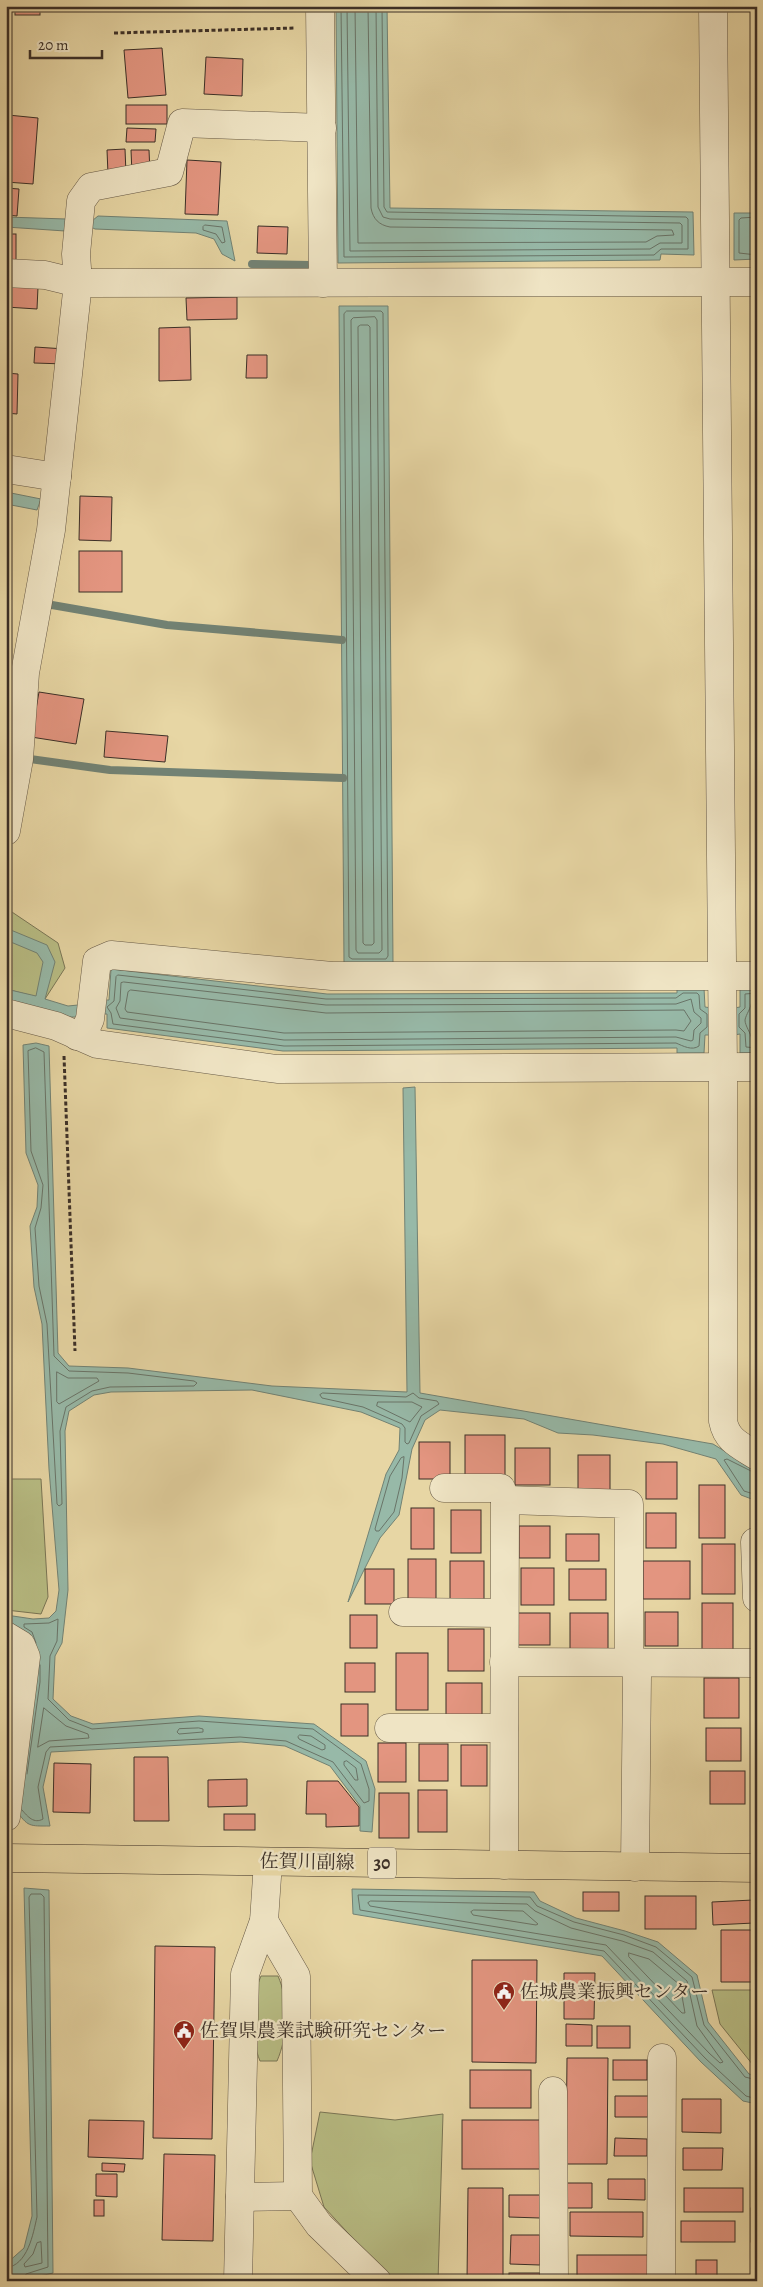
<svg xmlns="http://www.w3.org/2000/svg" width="763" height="2287" viewBox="0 0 763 2287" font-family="Alegreya,'Noto Serif JP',serif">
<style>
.green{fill:#b8bd84;stroke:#7a7656}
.water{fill:#97b9a8;stroke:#728274}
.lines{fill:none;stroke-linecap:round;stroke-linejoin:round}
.shore{stroke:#697468;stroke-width:1}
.stream{stroke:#728274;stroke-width:8}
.building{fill:#e39580;stroke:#3b2f27}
.minor-casing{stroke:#665946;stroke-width:29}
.major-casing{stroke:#3b2f27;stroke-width:29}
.path{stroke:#3b2f27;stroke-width:3;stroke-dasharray:4 2.5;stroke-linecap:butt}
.minor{stroke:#efe4c4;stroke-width:28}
.major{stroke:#e7d6a4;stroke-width:28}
.labels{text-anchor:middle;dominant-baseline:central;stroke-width:4.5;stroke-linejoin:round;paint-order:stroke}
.shield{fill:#efe4c4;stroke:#716556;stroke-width:1}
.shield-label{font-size:18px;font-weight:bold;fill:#3b2f27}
.street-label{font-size:19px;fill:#3b2f27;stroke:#efe4c4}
.poi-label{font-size:19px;fill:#3b2f27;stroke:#efe4c4;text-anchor:start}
</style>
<rect width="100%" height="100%" fill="#e7d6a4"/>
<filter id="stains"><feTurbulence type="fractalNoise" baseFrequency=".004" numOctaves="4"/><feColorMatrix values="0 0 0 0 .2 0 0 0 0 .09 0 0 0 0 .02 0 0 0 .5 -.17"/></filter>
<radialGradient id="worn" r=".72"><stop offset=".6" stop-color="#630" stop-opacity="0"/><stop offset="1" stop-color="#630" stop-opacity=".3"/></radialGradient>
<g class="green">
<path d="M6,908L58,943L65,968L45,999L6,989Z"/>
<path d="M6,1479H41L48,1597L41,1614L6,1610Z"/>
<path d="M261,1976H278C289,2001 288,2036 277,2061H260C250,2036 250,2001 261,1976Z"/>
<path d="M712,1990H757V2070L720,2024Z"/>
<path d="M320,2112L395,2120L443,2114L438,2281H392L324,2207L310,2161Z"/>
</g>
<g class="water">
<path d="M336,6H387L390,208L693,212L694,255L661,254L660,260L338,263Z"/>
<path d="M734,213H757V259L734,260Z"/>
<path d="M98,216L227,221L235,261L222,254L214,239L196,233L95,229L87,225Z"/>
<path d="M6,217L66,219L65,231L6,227Z"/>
<path d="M339,306H388L393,964H344Z"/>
<path d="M6,492L41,499L37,510L6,504Z"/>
<path d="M6,928L47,945L55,962L45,999L68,1006L78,1005L77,1017H65L6,1002V989L36,996L43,962L37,953L6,940Z"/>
<path d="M111,969L327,994L677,993V988H704L705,1007L712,1008V1035H705L704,1053H677V1048L283,1051L107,1028V1014H101L102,1000H109Z"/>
<path d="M740,988H757V1053H740V1034L734,1035V1008L740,1007Z"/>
<path d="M36,1043L49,1046L58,1353L69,1366L128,1368L272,1386L407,1392L403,1088L415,1087L420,1393L713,1444L757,1471V1501L741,1495L716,1459L663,1444L593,1435L558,1433L524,1419L440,1410L425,1420L412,1449L399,1515L380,1538L348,1602L386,1474L399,1450L400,1428L361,1412L252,1390L111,1392L94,1395L69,1411L65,1431L68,1590L62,1643L55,1656L53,1699L71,1716L93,1724L199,1716L314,1724L366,1761L375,1789L372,1832L360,1831V1806L330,1766L285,1746L241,1742L51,1752L43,1787L50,1826C29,1826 28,1827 16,1810L35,1681L6,1626V1615L33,1619L49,1618L56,1611L59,1590L49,1469L42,1324L34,1287L30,1226L37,1207L38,1185L26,1153L23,1045Z"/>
<path d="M24,1888L49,1890L53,2273L18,2281H6V2264L24,2248L32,2216Z"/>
<path d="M352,1889L534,1892L540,1901L576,1918L625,1931L658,1942L697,1975L708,2022L749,2074L757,2076V2104L743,2101L701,2062L602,1956L353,1914Z"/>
</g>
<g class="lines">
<g class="shore">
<path d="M341,6L344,257L654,255L661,249H688V219L686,217L387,212L384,207L382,6"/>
<path d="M347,6L350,251L650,249L660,243H682V225L680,223L390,219L383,217L378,207L376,6"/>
<path d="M355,6L358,243L646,242L657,236L674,235L672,230L390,227C379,225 373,219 371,208L368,6"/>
<path d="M757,217L741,218L739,220V253L757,255"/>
<path d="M205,225L222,227L225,242L222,243L216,234L203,230V227Z"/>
<path d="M347,311H381L383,313L388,956L386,959H352L349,957L344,314Z"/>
<path d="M375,317L377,320L382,950L379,953H358L356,950L351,320L353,318Z"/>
<path d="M361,325H368L370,327L374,943L372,945H365L363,943L358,327Z"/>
<path d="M118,975L326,999L676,998L683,993H697L699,995L700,1009L707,1014V1027L700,1033L699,1046C692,1051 683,1046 676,1043L284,1046L113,1024L111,1013L107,1007L114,1001L116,977Z"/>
<path d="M124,982L326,1005L676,1004L691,999L694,1012L701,1018V1023L694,1030L693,1040L691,1041L676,1037L284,1040L120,1018L116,1008L120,1001L121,983Z"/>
<path d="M131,990L326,1013L684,1010L691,1021L684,1031L676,1030L284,1033L127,1012L125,1009L128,992Z"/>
<path d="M757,993L745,994V1008L739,1014V1027L745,1033L746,1047L757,1048"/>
<path d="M757,999L752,1000C751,1009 746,1014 745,1020C745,1026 751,1033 752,1040L757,1042"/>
<path d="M36,1048L44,1052L54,1356L69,1371L128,1373L194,1381L197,1383L194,1386L110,1387L92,1391L66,1407L60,1431L62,1504L59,1506L57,1504L47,1324L39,1286L35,1228L41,1208L43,1185L31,1151L28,1051Z"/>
<path d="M57,1372L68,1378H97L99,1381L59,1404L57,1402Z"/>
<path d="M323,1393L406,1397L413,1393L419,1398L437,1401L439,1404L421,1416L409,1443L407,1444L405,1442V1428L402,1424L363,1407L322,1398L320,1395Z"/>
<path d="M378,1402H412L422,1407L410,1422L377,1406Z"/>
<path d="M404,1457L402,1478L394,1512L379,1531H376L375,1529L390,1476L401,1458Z"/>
<path d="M757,1474L727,1459L724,1460L744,1491L757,1495"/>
<path d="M44,1708L66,1726L88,1734L89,1738L49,1741L38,1747Z"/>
<path d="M199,1728L203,1729V1732L179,1734L177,1732L179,1729Z"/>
<path d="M300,1735L311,1736L325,1745V1749L322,1750L299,1739L298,1737Z"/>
<path d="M347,1761L356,1768L358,1780H355L344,1765V1762Z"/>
<path d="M27,1774L40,1682V1665"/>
<path d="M22,1810C28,1817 34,1824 43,1819L38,1787L46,1752L50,1747L240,1737L286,1741L333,1762L364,1803L369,1801V1789L361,1764L313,1729L199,1721L92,1729L69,1720L48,1699L50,1656L57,1641L58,1619L49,1623L24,1624V1627L32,1632L36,1643"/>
<path d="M371,1901L527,1904L535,1911L571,1928L622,1941L653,1952L687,1981L697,2026L723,2062L720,2063L709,2053L606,1945L370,1906L368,1903Z"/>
<path d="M474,1910L523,1911L538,1924L536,1925L473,1915L471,1912Z"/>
<path d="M629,1953L649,1959L680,1985L685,2013H682L629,1957Z"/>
<path d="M757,2080L745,2077L704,2025L692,1977L656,1947L624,1935L574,1922L537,1906L530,1897L358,1895L360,1910L604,1951L705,2058L746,2096L757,2099"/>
<path d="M41,2242L42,2263L25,2267L24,2264L33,2254L37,2243Z"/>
<path d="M6,2268C28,2265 33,2234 37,2217L29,1897L31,1894H41L44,1897L48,2267L26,2274L23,2281"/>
</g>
<g class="stream">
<path d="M252,264L310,265"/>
<path d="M52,605L167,625L342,640"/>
<path d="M30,759L110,770L343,778"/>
</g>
</g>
<g class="building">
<rect x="15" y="6" width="25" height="9"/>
<path d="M162,48L166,95L128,98L124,50Z"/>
<path d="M206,57L243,59L242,96L204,94Z"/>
<rect x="126" y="105" width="41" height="19"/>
<path d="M8,115L38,118L33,184L6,182Z"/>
<path d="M127,128L156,129L155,142H126Z"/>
<path d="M125,149L126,174H108L107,150Z"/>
<path d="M131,150H149L150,173L132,174Z"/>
<path d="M187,160L221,162L218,215L185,214Z"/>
<path d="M6,188L19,189L17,216L6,215Z"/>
<path d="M258,226L288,227L287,254L257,253Z"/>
<rect x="6" y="234" width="10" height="34"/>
<path d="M6,284L38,287L37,309L6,307Z"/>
<path d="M237,297V319L187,320L186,298Z"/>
<path d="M6,315H10L9,362H6Z"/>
<path d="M190,327L191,380L159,381V328Z"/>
<path d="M35,347L65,349V364L34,363Z"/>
<path d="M247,355H267V378H246Z"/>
<path d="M6,373L18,374L17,414L6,413Z"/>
<path d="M80,496L112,497L111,541L79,540Z"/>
<rect x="79" y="551" width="43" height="41"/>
<path d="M6,679L17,681L14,703L6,702Z"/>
<path d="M39,692L84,699L76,744L31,737Z"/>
<path d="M106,731L168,736L165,762L104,757Z"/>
<rect x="465" y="1435" width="40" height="43"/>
<rect x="419" y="1442" width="31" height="37"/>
<rect x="515" y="1448" width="35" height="37"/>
<rect x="578" y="1455" width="32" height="35"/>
<rect x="646" y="1462" width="31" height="37"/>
<rect x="699" y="1485" width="26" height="53"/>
<rect x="411" y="1508" width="23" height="41"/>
<rect x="451" y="1510" width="30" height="43"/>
<rect x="646" y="1513" width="30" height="35"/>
<rect x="519" y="1526" width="31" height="32"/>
<rect x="566" y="1534" width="33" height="27"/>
<rect x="702" y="1544" width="33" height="50"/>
<rect x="408" y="1559" width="28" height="41"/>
<rect x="450" y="1561" width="34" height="40"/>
<rect x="643" y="1561" width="47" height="38"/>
<rect x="521" y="1568" width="33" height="37"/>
<rect x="365" y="1569" width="29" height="35"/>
<rect x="569" y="1569" width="37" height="31"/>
<rect x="702" y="1603" width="31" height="48"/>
<rect x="645" y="1612" width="33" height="34"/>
<rect x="518" y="1613" width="32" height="32"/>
<rect x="570" y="1613" width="38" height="36"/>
<rect x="350" y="1615" width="27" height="33"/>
<rect x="448" y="1629" width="36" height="42"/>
<rect x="396" y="1653" width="32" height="57"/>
<rect x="345" y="1663" width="30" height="29"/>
<rect x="704" y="1678" width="35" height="40"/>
<rect x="446" y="1683" width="36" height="33"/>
<rect x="341" y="1704" width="27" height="32"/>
<rect x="706" y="1728" width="35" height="33"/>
<rect x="378" y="1743" width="28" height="39"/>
<rect x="419" y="1744" width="29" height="37"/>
<rect x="461" y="1745" width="26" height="41"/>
<path d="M134,1757H168L169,1821H134Z"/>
<path d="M54,1763L91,1764L90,1813L53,1812Z"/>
<rect x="710" y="1771" width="35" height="33"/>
<path d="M247,1779V1806L208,1807V1780Z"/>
<path d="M307,1781H338L359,1807V1826L326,1827V1814H306Z"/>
<rect x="418" y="1790" width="29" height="42"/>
<rect x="379" y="1793" width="30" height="45"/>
<rect x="224" y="1814" width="31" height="16"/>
<rect x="583" y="1892" width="36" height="19"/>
<rect x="645" y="1896" width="51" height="33"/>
<path d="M753,1900L754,1923L713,1925L712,1902Z"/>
<path d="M721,1930H753L754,1982H721Z"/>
<path d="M155,1946L215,1947L212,2139L153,2138Z"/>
<path d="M472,1960H537L536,2063L472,2062Z"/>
<path d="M564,1973H595L594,2019H564Z"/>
<path d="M566,2024L592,2025V2046H566Z"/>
<rect x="597" y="2026" width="33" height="22"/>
<path d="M567,2058H608L607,2164H566Z"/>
<rect x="613" y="2060" width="34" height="20"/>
<rect x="470" y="2070" width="61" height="38"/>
<path d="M615,2096H649L648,2117H615Z"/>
<path d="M682,2099H721V2133L682,2132Z"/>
<path d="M89,2120L144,2121L143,2159L88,2157Z"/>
<rect x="462" y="2120" width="78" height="49"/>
<path d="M615,2138L647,2139V2156H614Z"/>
<path d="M683,2148H723L722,2170H683Z"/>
<path d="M164,2154L215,2155L213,2241L162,2240Z"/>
<path d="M102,2163L125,2164L124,2172L102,2171Z"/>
<path d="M96,2174H117V2197L96,2196Z"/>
<path d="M608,2179H645V2200L608,2199Z"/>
<path d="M566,2183H592V2208H565Z"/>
<path d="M468,2188H503V2281H467Z"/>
<rect x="684" y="2188" width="59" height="24"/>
<path d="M509,2195H540V2218L509,2217Z"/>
<rect x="94" y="2200" width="10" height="16"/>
<rect x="751" y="2208" width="6" height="34"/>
<path d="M570,2212H643V2237L570,2236Z"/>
<rect x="681" y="2221" width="54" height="21"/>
<path d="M511,2235H540V2265L510,2264Z"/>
<rect x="577" y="2255" width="75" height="26"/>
<rect x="696" y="2260" width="21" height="21"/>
<rect x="752" y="2263" width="5" height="18"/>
<rect x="509" y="2273" width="31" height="8"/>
</g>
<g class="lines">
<g class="minor-casing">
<g id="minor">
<path d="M320,6L323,283"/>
<path d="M713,6L723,1068V1421C727,1441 740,1445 757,1456"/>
<path d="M6,273L45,275L78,283L757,282"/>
<path d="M6,469L57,477"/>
<path d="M6,831L19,759L25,673L51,530L78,283L76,254L81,201L91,187L169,172L182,123L322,128"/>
<path d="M6,1013L56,1026L97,1044L277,1069L757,1067"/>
<path d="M77,1036L86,1028L90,1019L97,961L111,955L332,976H757"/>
<path d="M444,1488H501L505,1500"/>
<path d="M755,1542L757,1598"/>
<path d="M403,1612L504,1613"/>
<path d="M6,1636L21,1645L26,1657L6,1817"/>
<path d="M504,1662L757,1663"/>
<path d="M389,1728H504"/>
<path d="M504,1865L505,1500L629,1504V1650L637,1675L635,1867"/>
<path d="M264,1921L296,1976L298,2196L319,2225L377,2281"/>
<path d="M553,2091L554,2281"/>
<path d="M240,2197L298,2196"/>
<path d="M238,2281L245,1974L264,1921L268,1862"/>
<path d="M661,2281L662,2058"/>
</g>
</g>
<g class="major-casing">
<path id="major" d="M6,1858L757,1868"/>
</g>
<g class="path">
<path d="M114,33L295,28"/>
<path d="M64,1056L75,1351"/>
</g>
<use href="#minor" class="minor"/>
<use href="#major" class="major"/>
</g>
<defs>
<g id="civic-pin" transform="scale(1.125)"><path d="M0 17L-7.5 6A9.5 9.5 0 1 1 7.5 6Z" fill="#8f2418" stroke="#efe4c4"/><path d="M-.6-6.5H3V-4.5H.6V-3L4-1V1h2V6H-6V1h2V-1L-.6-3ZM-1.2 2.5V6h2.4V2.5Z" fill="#fff"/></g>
</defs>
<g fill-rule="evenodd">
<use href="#civic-pin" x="504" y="1992"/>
<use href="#civic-pin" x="184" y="2031"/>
</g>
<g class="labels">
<rect class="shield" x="368" y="1847.5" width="28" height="31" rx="4"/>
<g class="shield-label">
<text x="382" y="1863">30</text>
</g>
<g class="street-label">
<text transform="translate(307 1862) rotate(1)">佐賀川副線</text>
</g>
<g class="poi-label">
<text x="520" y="1992">佐城農業振興センター</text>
<text x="200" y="2031">佐賀県農業試験研究センター</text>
</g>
</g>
<rect width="763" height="2287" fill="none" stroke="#e7d6a4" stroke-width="25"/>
<rect x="8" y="8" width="748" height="2272" fill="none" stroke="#3b2f27" stroke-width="2.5"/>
<rect x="12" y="12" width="738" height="2262" fill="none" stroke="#3b2f27"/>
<path d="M30 50v8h72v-8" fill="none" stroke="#3b2f27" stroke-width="2.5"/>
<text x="38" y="50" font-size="15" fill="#3b2f27" stroke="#efe4c4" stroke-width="4" paint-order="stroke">20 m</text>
<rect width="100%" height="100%" filter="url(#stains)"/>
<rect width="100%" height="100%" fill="url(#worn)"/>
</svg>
